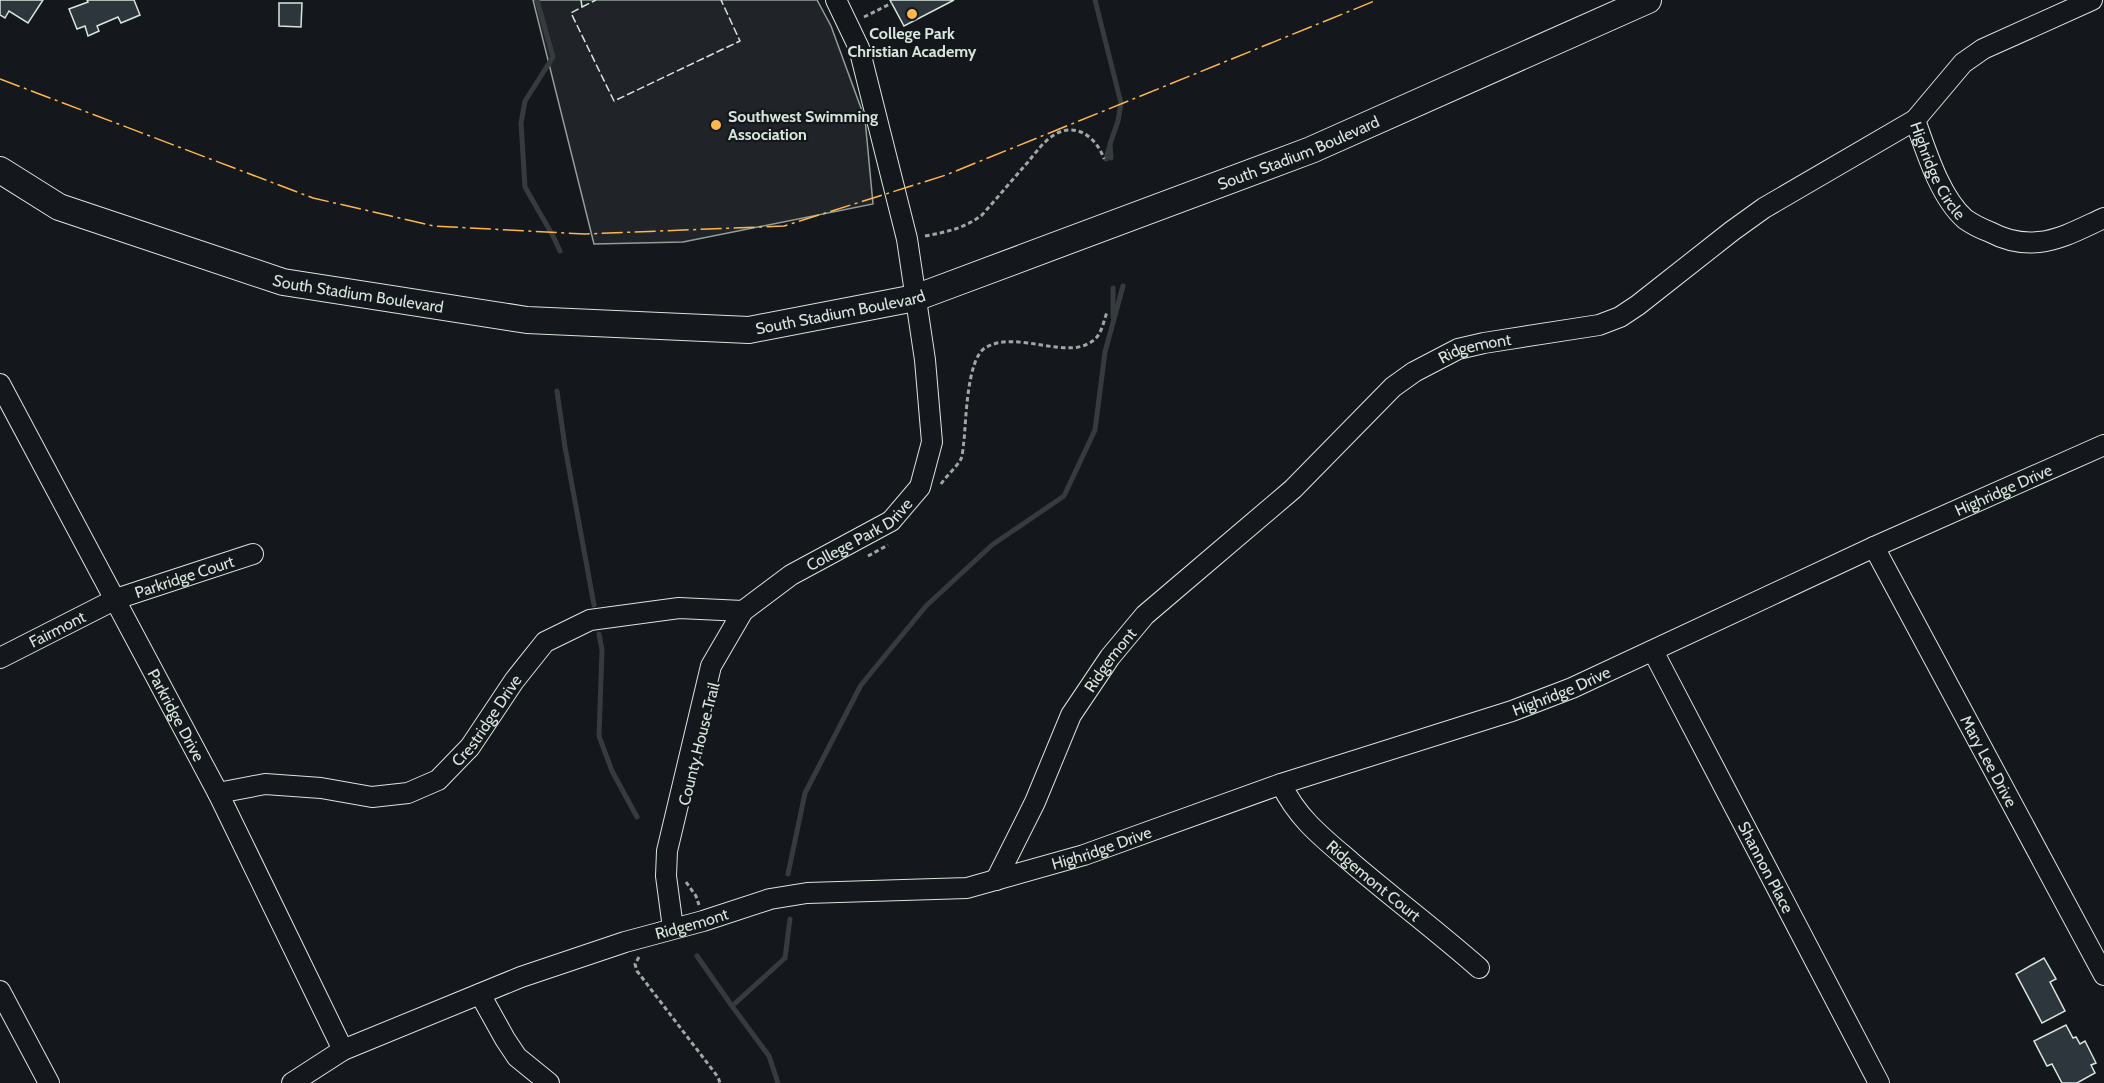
<svg xmlns="http://www.w3.org/2000/svg" width="2104" height="1083" viewBox="0 0 2104 1083" font-family="Cabin,sans-serif">
<style>
.green{fill:#202428;stroke:#939e99;stroke-width:1.5}
.lines{fill:none;stroke-linecap:round;stroke-linejoin:round}
.stream{stroke:#363b3e;stroke-width:5}
.building{fill:#2c363c;stroke:#d8e6dc;stroke-width:1.5}
.minor-casing{stroke:#d8e6dc;stroke-width:22}
.major-casing{stroke:#d8e6dc;stroke-width:28}
.path{stroke:#9da8a2;stroke-width:3;stroke-dasharray:4.5 3;stroke-linecap:butt}
.minor{stroke:#14181c;stroke-width:20}
.major{stroke:#14181c;stroke-width:26}
.fence{stroke:#d8e6dc;stroke-width:1.5;stroke-dasharray:8 3;stroke-linecap:butt}
.power{stroke:#ffb74d;stroke-width:1.5;stroke-dasharray:21 4.5 3 4.5;stroke-linecap:butt}
.poi-dot{fill:#ffb74d;stroke:#14181c;stroke-width:2}
.labels{text-anchor:middle;dominant-baseline:central;stroke-width:4.5;stroke-linejoin:round;paint-order:stroke}
.poi-label{font-size:16px;font-weight:bold;fill:#d8e6dc;stroke:#14181c}
.street-label{font-size:16px;fill:#d8e6dc;stroke:#14181c}
</style>
<rect width="100%" height="100%" fill="#14181c"/>
<path class="green" d="M533,0H817L831,26L865,119L873,204L683,242L594,244Z"/>
<g class="lines">
<g class="stream">
<path d="M537,0L553,57L525,101L521,123L525,187L553,236L560,251"/>
<path d="M1095,0L1121,103L1118,121L1110,144L1111,158"/>
<path d="M1106,159L1109,148"/>
<path d="M1113,317V288"/>
<path d="M557,391L565,447L594,605"/>
<path d="M599,634L602,650L599,736L612,771L637,817"/>
<path d="M788,874L805,793L861,685L926,606L992,545L1064,496L1095,430L1105,352L1123,286"/>
<path d="M697,956L732,1006"/>
<path d="M778,1083L769,1056L732,1006L785,958L790,919"/>
</g>
</g>
<g class="building">
<path d="M0,0H43L28,23L9,11L5,18L0,15Z"/>
<path d="M87,0H134L140,15L121,23L118,17L97,26L99,31L88,36L85,26L77,29L69,9L88,2Z"/>
<path d="M890,0H954L904,26Z"/>
<path d="M279,3H302L301,27L279,26Z"/>
<path d="M2044,958L2056,979L2050,982L2065,1011L2042,1023L2016,974Z"/>
<path d="M2066,1025L2073,1038L2076,1037L2080,1044L2085,1041L2096,1063L2091,1065L2095,1073L2077,1083H2062L2052,1064L2047,1066L2034,1041Z"/>
</g>
<g class="lines">
<g class="minor-casing">
<g id="minor">
<path id="s1" d="M2092,0L1983,49L1963,63L1915,120C1926,151 1940,197 1965,219C1972,224 1982,229 1990,232C2005,240 2021,244 2039,242C2061,240 2084,227 2104,218"/>
<path id="s2" d="M0,384L218,793L343,1050"/>
<path id="s3" d="M1874,547L2104,975"/>
<path id="s4" d="M1653,651L1879,1083"/>
<path id="s5" d="M0,658L116,599L253,554"/>
<path id="s6" d="M1281,784C1298,819 1322,837 1351,862C1393,898 1437,931 1479,968"/>
<path id="s7" d="M218,793L265,784L321,788L372,797L408,793L438,780L470,747L514,681L545,642L590,620L679,608L743,611"/>
<path id="s8" d="M996,880L1035,802L1071,715L1110,657L1145,615L1293,489L1393,387L1414,372L1458,349L1484,343L1599,325L1620,317L1638,305L1732,231L1764,208L1915,120"/>
<path id="s9" d="M673,928L666,876L667,851L711,666L743,611L791,575L891,521L920,487L932,442L925,360L907,239L859,48L836,0"/>
<path d="M0,991L49,1083"/>
<path d="M480,994L505,1039L517,1057L549,1083"/>
<path id="s10" d="M292,1083L343,1050L521,977L625,942L703,921L770,899L807,893L967,888L1084,855L1281,784L1512,711L1572,688L1874,547L2104,445"/>
</g>
</g>
<g class="major-casing">
<g id="major">
<path id="s11" d="M0,170L59,207L283,282L527,320L749,330L915,298L1311,150L1648,0"/>
</g>
</g>
<g class="path">
<path d="M864,17L892,3"/>
<path d="M925,236C947,232 965,228 982,215C998,197 1013,179 1028,162C1036,152 1044,141 1054,135C1076,121 1097,138 1104,159"/>
<path d="M941,484C947,475 956,468 961,459C963,454 963,446 964,441C966,420 967,359 985,348C1017,328 1071,364 1096,338C1102,332 1104,320 1107,312"/>
<path d="M868,556L888,545"/>
<path d="M686,882L696,896L699,905"/>
<path d="M639,957L635,964L637,971L718,1077L720,1083"/>
</g>
<use href="#minor" class="minor"/>
<use href="#major" class="major"/>
<g class="fence">
<path d="M581,0L582,7L571,13L614,101L740,41L721,0"/>
<path d="M582,7L596,0"/>
</g>
<path class="power" d="M0,79L313,198L434,226L585,234L784,226L946,175L1377,0"/>
</g>
<g class="poi-dot">
<circle cx="912" cy="14" r="6"/>
<circle cx="716" cy="125" r="6"/>
</g>
<g class="labels">
<g class="poi-label">
<text x="912" y="33">College Park<tspan x="912" dy="18">Christian Academy</tspan></text>
<text x="728" y="116" text-anchor="start">Southwest Swimming<tspan x="728" dy="18">Association</tspan></text>
</g>
<g class="street-label">
<text stroke="none"><textPath href="#s11" startOffset="1354">South Stadium Boulevard</textPath></text>
<text stroke="none"><textPath href="#s1" startOffset="274">Highridge Circle</textPath></text>
<text stroke="none"><textPath href="#s11" startOffset="382">South Stadium Boulevard</textPath></text>
<text stroke="none"><textPath href="#s11" startOffset="868">South Stadium Boulevard</textPath></text>
<text stroke="none"><textPath href="#s8" startOffset="735">Ridgemont</textPath></text>
<text stroke="none"><textPath href="#s10" startOffset="1824">Highridge Drive</textPath></text>
<text stroke="none"><textPath href="#s9" startOffset="471">College Park Drive</textPath></text>
<text stroke="none"><textPath href="#s5" startOffset="202">Parkridge Court</textPath></text>
<text stroke="none"><textPath href="#s5" startOffset="64">Fairmont</textPath></text>
<text stroke="none"><textPath href="#s8" startOffset="249">Ridgemont</textPath></text>
<text stroke="none"><textPath href="#s10" startOffset="1338">Highridge Drive</textPath></text>
<text stroke="none"><textPath href="#s2" startOffset="375">Parkridge Drive</textPath></text>
<text stroke="none"><textPath href="#s7" startOffset="302">Crestridge Drive</textPath></text>
<text transform="translate(699 744) rotate(-76)">County House Trail</text>
<text stroke="none"><textPath href="#s3" startOffset="243">Mary Lee Drive</textPath></text>
<text stroke="none"><textPath href="#s10" startOffset="852">Highridge Drive</textPath></text>
<text stroke="none"><textPath href="#s4" startOffset="244">Shannon Place</textPath></text>
<text stroke="none"><textPath href="#s6" startOffset="135">Ridgemont Court</textPath></text>
<text stroke="none"><textPath href="#s10" startOffset="432">Ridgemont</textPath></text>
</g>
</g>
</svg>
